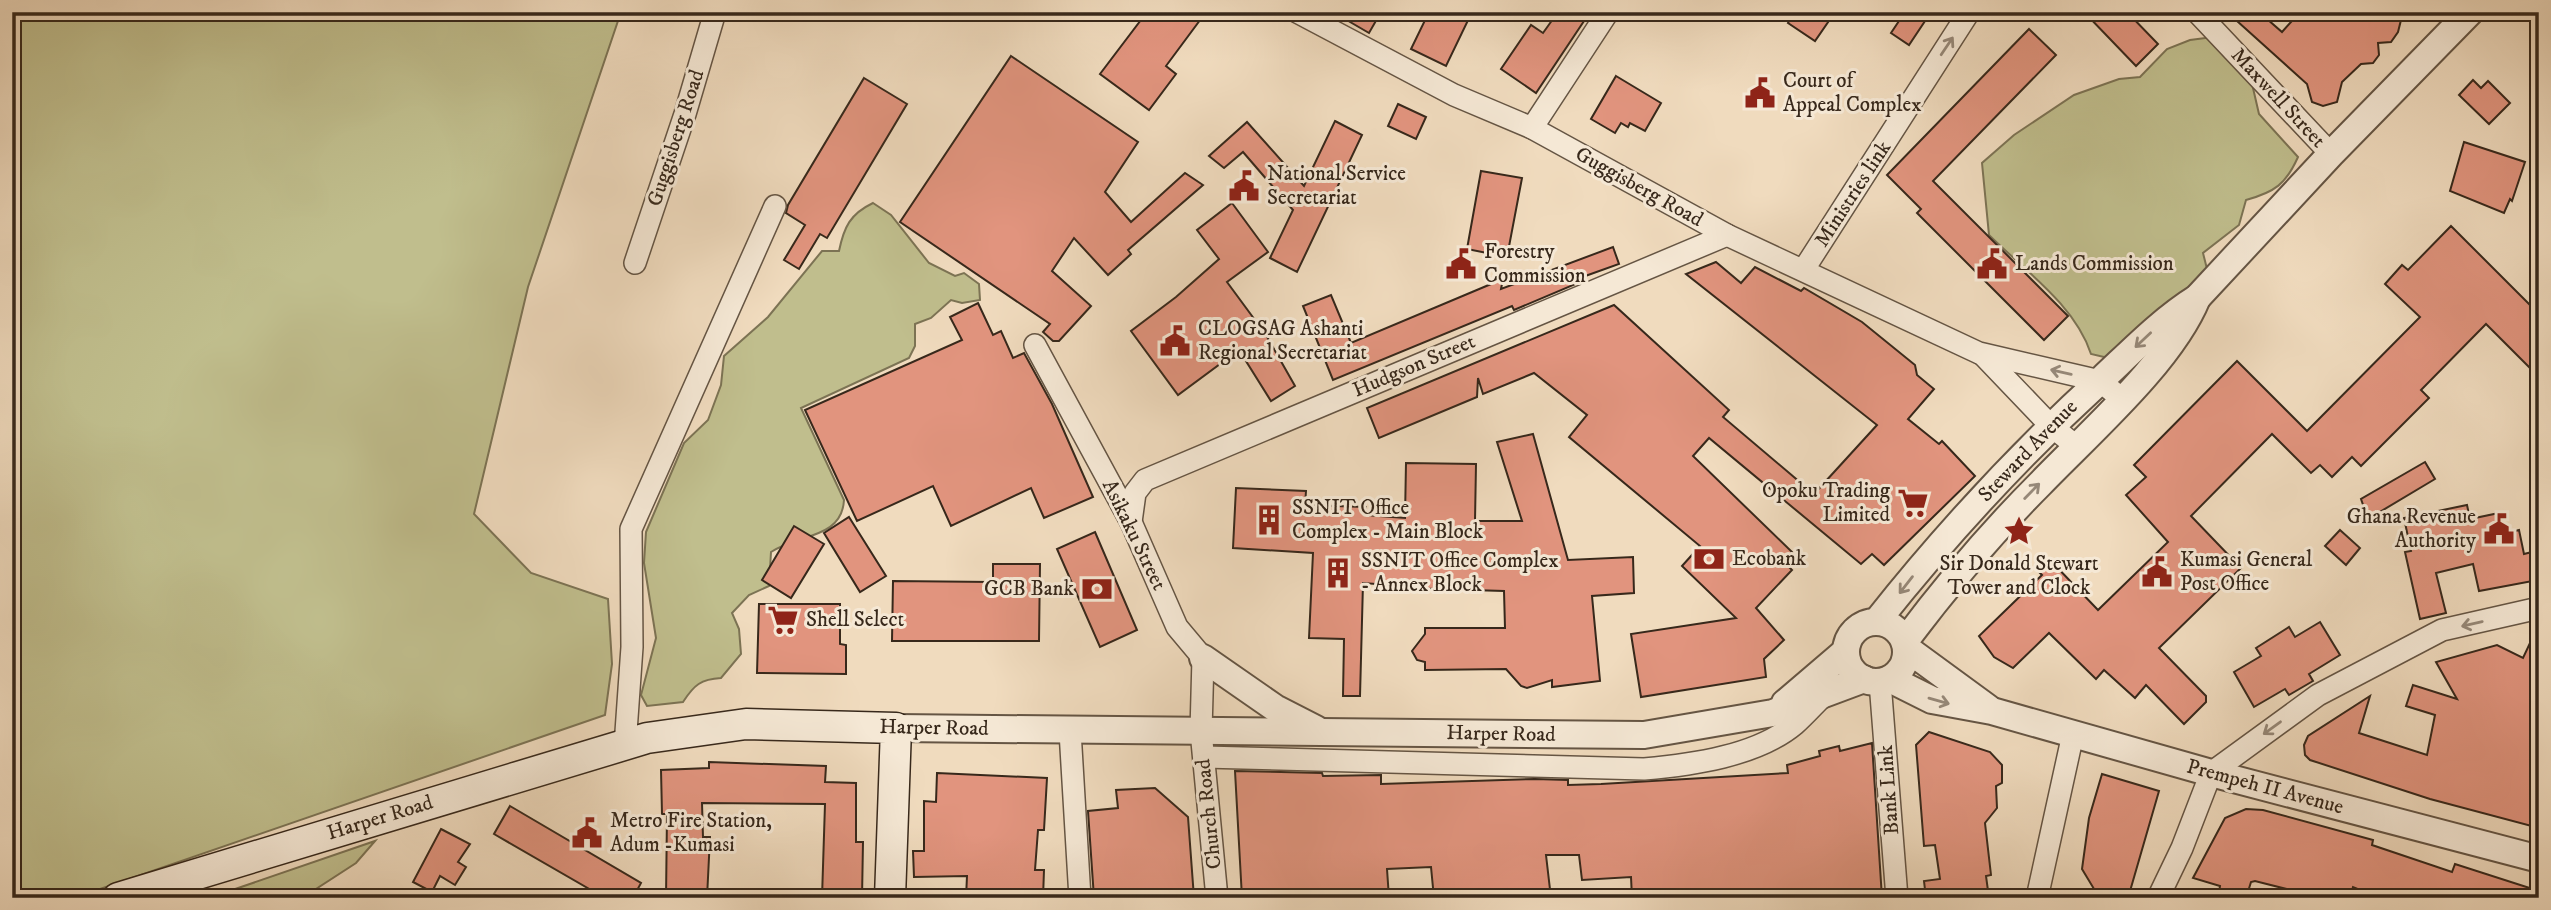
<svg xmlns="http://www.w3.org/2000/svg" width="2551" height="910" viewBox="0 0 2551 910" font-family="'IM FELL DW Pica',serif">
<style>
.green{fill:#c0be8d;stroke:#7c7354;stroke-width:2}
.building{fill:#e1947e;stroke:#37281b;stroke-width:2}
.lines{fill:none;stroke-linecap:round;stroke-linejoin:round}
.minor-casing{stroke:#655544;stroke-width:24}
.tertiary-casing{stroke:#655544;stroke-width:30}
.secondary-casing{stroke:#37281b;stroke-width:33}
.minor{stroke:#f5e8d5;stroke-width:21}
.tertiary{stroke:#f5e8d5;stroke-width:26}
.secondary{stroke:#f5e8d5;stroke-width:30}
.oneway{stroke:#968878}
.labels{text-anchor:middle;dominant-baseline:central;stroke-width:6;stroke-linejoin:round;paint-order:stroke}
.poi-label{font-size:21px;fill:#37281b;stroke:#f5e8d5;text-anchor:start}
.street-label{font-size:21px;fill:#37281b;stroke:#f5e8d5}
</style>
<rect width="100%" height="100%" fill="#f0dbbe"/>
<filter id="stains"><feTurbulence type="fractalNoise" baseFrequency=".00286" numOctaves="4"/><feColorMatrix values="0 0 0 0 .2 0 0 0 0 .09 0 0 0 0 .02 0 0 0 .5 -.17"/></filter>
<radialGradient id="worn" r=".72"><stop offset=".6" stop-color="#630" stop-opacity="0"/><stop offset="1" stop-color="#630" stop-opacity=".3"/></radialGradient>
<g class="green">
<path d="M12,12H621L528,287L474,514L531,573L608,599L612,664L605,715L74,898H12Z"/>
<path d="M2213,37L2250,75L2259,114L2298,157C2286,184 2275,192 2246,200L2239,225L2203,253L2208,273L2127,353L2104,357L2091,354C2075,305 2024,270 1989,235L1982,163L2014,135L2074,95L2119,79L2140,77L2167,49L2190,40Z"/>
<path d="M873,203L891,215L929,263L955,276L964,273L979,284L980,300L962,303L951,300L931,318L915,324V346L909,358L801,408L844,500C842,539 798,534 771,552L769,586L749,595L732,613L739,629L741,654L721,678C701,679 694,685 683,702L647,706L641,695L656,638L644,563L646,532L684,443L708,420L721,385L724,356L768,317L822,251H839C844,227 850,214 873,203Z"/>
<path d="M375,841L356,863L302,898H209Z"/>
</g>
<g class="building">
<path d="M1147,12H1206L1166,66L1176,74L1149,110L1100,74Z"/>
<path d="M1333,12H1381L1369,33Z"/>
<path d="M1429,12H1472L1446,66L1411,49Z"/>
<path d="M1558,12H1590L1536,93L1501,69L1531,25L1543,33Z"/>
<path d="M1795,12H1835L1815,41L1788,23Z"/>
<path d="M1905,12H1931L1909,45L1891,33Z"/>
<path d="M2084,12H2127L2158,44L2136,66Z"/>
<path d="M2227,12H2259L2282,32L2300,12H2403L2398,32L2391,42L2378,43L2379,55L2373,63L2361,64L2342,82L2337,102L2323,106L2312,102L2307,84Z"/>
<path d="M2029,29L2056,55L1933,181L2068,316L2044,340L1917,213L1921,209L1887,175Z"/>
<path d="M1011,56L1138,142L1105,192L1131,222L1185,173L1203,185L1128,250L1131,254L1108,275L1074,238L1052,271L1091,306L1059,341H1053L1043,332L1050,324L900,222Z"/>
<path d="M1616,76L1661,103L1645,131L1630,123L1628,127L1621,123L1615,133L1591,119Z"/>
<path d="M864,78L907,104L827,238L820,234L799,269L784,260L805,225L786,213L788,205Z"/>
<path d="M2473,80L2481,88L2488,81L2510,103L2489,124L2459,95Z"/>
<path d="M1398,104L1426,117L1416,139L1388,126Z"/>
<path d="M1335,121L1362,135L1297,272L1270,258L1293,210L1243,152L1224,168L1209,156L1247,122L1304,186Z"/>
<path d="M2464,142L2525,162L2512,201L2510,199L2504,213L2450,191Z"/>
<path d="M1481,171L1522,178L1507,257L1467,249Z"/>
<path d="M1232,203L1268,252L1227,282L1266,335L1295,386L1271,401L1239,350L1178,395L1131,331L1176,297L1219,259L1197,230Z"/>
<path d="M2451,226L2539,314V377L2486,324L2421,390L2429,398L2361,466L2352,457L2332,477L2320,465L2311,473L2272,434L2191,516L2241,568L2159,648L2206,696V702L2184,724L2146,685L2135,698L2104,670L2096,679L2049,633L2013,668L1994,657L1979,636L2042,575L2039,572L2050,560L2098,610L2168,542L2126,495L2146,477L2134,465L2237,361L2307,431L2420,317L2385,284L2402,265L2408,270Z"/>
<path d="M1613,247L1619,264L1577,279L1578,283L1514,310L1512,306L1333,380L1303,306L1331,295L1351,343L1503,279L1501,289Z"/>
<path d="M1716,262L1741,283L1755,267L1801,291L1804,288L1862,322L1915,365L1917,375L1934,389L1908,419L1939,444L1942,441L1975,476L1884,565L1872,554L1861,564L1709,438L1693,456L1792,552L1783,561L1792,570L1756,608L1784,640L1764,659L1766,677L1641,697L1631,634L1736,618L1682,566L1700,546L1569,437L1587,415L1534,373L1483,394L1478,378L1477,397L1379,438L1367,408L1614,305L1729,410L1723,417L1814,494L1877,425L1686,274Z"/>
<path d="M978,303L993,335L1001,331L1013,358L1024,353L1052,404L1093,497L1044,518L1031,488L951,526L933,486L857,521L805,410L962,340L950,317Z"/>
<path d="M1533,434L1568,560L1633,557L1634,593L1592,596L1600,681L1552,687V680L1527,688L1521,686L1506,669L1425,670V662L1417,660L1412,651L1425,634V628H1505L1504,591L1404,588V586L1363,583L1360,696H1343L1344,639L1309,638L1313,553L1233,548L1236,488L1306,491L1305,505L1366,507V515L1405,518L1406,463L1476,464L1475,521H1522L1497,442Z"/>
<path d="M2425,462L2435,479L2368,519L2361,499Z"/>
<path d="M2467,505L2470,519L2499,513L2503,534L2519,530L2524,554L2532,552L2538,580L2479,591L2473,564L2436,573L2446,613L2420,619L2405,552L2411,551L2404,518Z"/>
<path d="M849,517L886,576L860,592L824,533Z"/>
<path d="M794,526L824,544L791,598L762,580Z"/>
<path d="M2340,530L2360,548L2346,565L2325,546Z"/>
<path d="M1095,532L1137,630L1100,647L1057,549Z"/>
<path d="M993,564H1040L1039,641H892L893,581L993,582Z"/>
<path d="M759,604H840V644L846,645V674L757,673Z"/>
<path d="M2320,622L2340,655L2309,674L2313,681L2289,695L2285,689L2254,707L2234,672L2261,656L2256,648L2289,627L2295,637Z"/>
<path d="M2539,624V828L2430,799L2310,760L2305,755L2304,745L2308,736L2370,696L2359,733L2427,755L2435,715L2406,706L2413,685L2457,699L2436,662L2497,645L2523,658Z"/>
<path d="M1929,732L1990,752L2002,765V783L1996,786L1997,808L1985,823L1991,875L1986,876L1989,898H1926L1924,881L1940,879L1935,845L1924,846L1916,745Z"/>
<path d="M1872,743L1882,898H1632L1631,877L1582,880L1579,855H1546L1551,898H1434L1431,867L1387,869L1389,898H1242L1235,771L1322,773L1323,776L1381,775V784L1535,779L1568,780V785L1601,784L1788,773L1787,765L1820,756L1819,751L1839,746L1840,751Z"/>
<path d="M709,762L826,766L825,782L856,783V842H863L862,898H822L825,804L702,803L703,837H710L707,898H666L667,814H662L661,770L709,768Z"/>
<path d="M937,773L1047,778L1044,830H1038L1035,870H1044L1043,898H966L967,876L914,877L913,851H924V801L936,802Z"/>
<path d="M2102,774L2159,791L2128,898L2094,889L2082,869L2089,818Z"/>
<path d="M1155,788L1188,817L1194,898H1094L1088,811L1118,808L1116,790Z"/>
<path d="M510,806L641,883L633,898H605L494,834Z"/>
<path d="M2246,809L2263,810L2373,840L2372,845L2452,872L2455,864L2539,891V898H2380L2353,887L2350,898H2322L2255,881L2251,882L2246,898L2219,893L2220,886L2193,878L2225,818Z"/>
<path d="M441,829L470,844L458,862L466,867L455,885L440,876L432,892L413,882Z"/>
</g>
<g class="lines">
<g class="minor-casing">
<g id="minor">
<path d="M1297,12L1454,95L1532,128L1727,235L1979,353L2100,381L2122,399"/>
<path d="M2197,12L2331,154"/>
<path d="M1532,128L1608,12"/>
<path d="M635,263L685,114L715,12"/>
<path d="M1804,269L1969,12"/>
<path d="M1035,345L1131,522L1177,627L1203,658L1201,731L1217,898"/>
<path d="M1983,355L2050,425L2077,447"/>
<path d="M1131,522L1135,493L1145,480L1727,235"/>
<path d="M1880,682L1897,898"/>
<path d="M1070,731L1080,898"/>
<path d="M625,746L632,647L631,529L775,206"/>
<path d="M1204,757L1644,769C1691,765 1757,756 1795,724C1804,716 1813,706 1822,697"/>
<path d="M2037,898L2073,734"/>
<path d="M2158,898L2182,848L2211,773L2318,695L2442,630L2539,608"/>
</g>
</g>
<g class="tertiary-casing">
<g id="tertiary">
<path d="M1877,621C1946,534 2021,453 2103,378C2133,350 2162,320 2197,298L2331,154L2470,12"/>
<circle cx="1876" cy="652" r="30"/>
<path d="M1905,641C1947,585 1991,533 2040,484C2089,433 2171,362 2197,298"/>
<path d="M1906,648L1988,708"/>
<path d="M1203,658L1275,708L1316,729"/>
<path d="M1890,679L1932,700L1992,711L2211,773L2539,859"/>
<path d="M1785,703L1846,651"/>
<path d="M896,728L1644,735L1773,713L1864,679"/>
</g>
</g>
<g class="secondary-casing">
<path id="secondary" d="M118,898L647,738L746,724L896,728L890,898"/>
</g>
<use href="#minor" class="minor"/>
<use href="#tertiary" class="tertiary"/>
<use href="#secondary" class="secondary"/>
</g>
<defs><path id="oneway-shaft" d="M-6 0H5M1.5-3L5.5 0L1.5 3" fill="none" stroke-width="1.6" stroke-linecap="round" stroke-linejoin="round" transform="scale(1.75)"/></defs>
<g class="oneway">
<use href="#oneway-shaft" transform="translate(1947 46) rotate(-56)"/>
<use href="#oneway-shaft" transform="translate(2143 340) rotate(137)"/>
<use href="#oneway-shaft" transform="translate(2061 372) rotate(-167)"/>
<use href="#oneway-shaft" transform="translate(2032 491) rotate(-46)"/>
<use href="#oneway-shaft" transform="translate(1906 585) rotate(128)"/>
<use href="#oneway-shaft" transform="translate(2472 624) rotate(167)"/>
<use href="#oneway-shaft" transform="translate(1939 701) rotate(16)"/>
<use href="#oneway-shaft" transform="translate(2272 728) rotate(144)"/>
</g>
<defs>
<g id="civic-bare" transform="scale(2.415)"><path d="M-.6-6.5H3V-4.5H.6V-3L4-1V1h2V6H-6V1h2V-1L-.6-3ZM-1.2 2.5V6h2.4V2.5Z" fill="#8f2418" stroke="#f5e8d5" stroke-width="2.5" paint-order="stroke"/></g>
<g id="supermarket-bare" transform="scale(2.415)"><path d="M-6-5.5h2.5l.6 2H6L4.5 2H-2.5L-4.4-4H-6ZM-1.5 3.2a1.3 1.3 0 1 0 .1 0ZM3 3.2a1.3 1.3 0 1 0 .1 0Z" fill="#8f2418" stroke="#f5e8d5" stroke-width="2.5" paint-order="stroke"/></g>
<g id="building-bare" transform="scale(2.415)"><path d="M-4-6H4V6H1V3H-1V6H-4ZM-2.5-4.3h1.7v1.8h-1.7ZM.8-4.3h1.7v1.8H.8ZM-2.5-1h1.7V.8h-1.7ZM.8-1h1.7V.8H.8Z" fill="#8f2418" stroke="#f5e8d5" stroke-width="2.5" paint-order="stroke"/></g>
<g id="sight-bare" transform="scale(2.415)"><path d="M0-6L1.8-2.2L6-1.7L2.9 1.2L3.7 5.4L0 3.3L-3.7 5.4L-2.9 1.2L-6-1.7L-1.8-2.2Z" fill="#8f2418" stroke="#f5e8d5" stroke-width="2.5" paint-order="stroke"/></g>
<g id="bank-bare" transform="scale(2.415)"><path d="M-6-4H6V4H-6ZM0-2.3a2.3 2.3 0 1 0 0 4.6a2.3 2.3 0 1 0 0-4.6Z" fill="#8f2418" stroke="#f5e8d5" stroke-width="2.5" paint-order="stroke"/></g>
</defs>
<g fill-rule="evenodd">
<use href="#civic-bare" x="1760" y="93"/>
<use href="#civic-bare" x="1244" y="186"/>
<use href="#civic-bare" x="1461" y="264"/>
<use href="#civic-bare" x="1992" y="264"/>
<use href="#civic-bare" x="1175" y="341"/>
<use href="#supermarket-bare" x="1913" y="503"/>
<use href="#building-bare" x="1269" y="520"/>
<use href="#civic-bare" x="2499" y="529"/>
<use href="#sight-bare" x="2019" y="531"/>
<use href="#bank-bare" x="1709" y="559"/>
<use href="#civic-bare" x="2157" y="572"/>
<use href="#building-bare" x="1338" y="573"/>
<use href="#bank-bare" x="1097" y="589"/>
<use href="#supermarket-bare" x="783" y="620"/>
<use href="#civic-bare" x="587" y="833"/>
</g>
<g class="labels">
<g class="poi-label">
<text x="1783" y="81">Court of<tspan x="1783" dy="24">Appeal Complex</tspan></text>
<text x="1267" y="174">National Service<tspan x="1267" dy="24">Secretariat</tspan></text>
<text x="1484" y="252">Forestry<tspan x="1484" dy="24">Commission</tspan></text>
<text x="2015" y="264">Lands Commission</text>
<text x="1198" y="329">CLOGSAG Ashanti<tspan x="1198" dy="24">Regional Secretariat</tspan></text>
<text x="1890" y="491" text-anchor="end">Opoku Trading<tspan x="1890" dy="24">Limited</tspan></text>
<text x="1292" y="508">SSNIT Office<tspan x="1292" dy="24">Complex - Main Block</tspan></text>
<text x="2476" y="517" text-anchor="end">Ghana Revenue<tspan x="2476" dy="24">Authority</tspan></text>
<text x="1732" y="559">Ecobank</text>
<text x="2180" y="560">Kumasi General<tspan x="2180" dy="24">Post Office</tspan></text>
<text x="1361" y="561">SSNIT Office Complex<tspan x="1361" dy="24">- Annex Block</tspan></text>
<text x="2019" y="564" text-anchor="middle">Sir Donald Stewart<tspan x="2019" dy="24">Tower and Clock</tspan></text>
<text x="1074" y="589" text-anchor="end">GCB Bank</text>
<text x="806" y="620">Shell Select</text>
<text x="610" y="821">Metro Fire Station,<tspan x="610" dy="24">Adum -Kumasi</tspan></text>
</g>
<g class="street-label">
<text transform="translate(2278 98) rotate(47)">Maxwell Street</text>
<text transform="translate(676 138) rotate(-72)">Guggisberg Road</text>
<text transform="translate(1639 187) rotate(29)">Guggisberg Road</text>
<text transform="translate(1853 194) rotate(-57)">Ministries link</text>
<text transform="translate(1414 366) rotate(-23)">Hudgson Street</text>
<text transform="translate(2028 451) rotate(-46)">Steward Avenue</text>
<text transform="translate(1134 535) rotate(64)">Asikaku Street</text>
<text transform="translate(934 728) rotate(1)">Harper Road</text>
<text transform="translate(1501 734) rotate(1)">Harper Road</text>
<text transform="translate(2265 787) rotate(15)">Prempeh II Avenue</text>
<text transform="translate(1889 790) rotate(-94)">Bank Link</text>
<text transform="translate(1209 814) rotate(-96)">Church Road</text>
<text transform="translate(380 818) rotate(-17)">Harper Road</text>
</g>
</g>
<rect width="2551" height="910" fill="none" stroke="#f0dbbe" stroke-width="42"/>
<rect x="14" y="14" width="2523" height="882" fill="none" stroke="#37281b" stroke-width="3.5"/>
<rect x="21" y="21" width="2509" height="868" fill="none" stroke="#37281b" stroke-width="2"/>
<rect width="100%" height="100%" filter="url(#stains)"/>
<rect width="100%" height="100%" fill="url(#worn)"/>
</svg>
